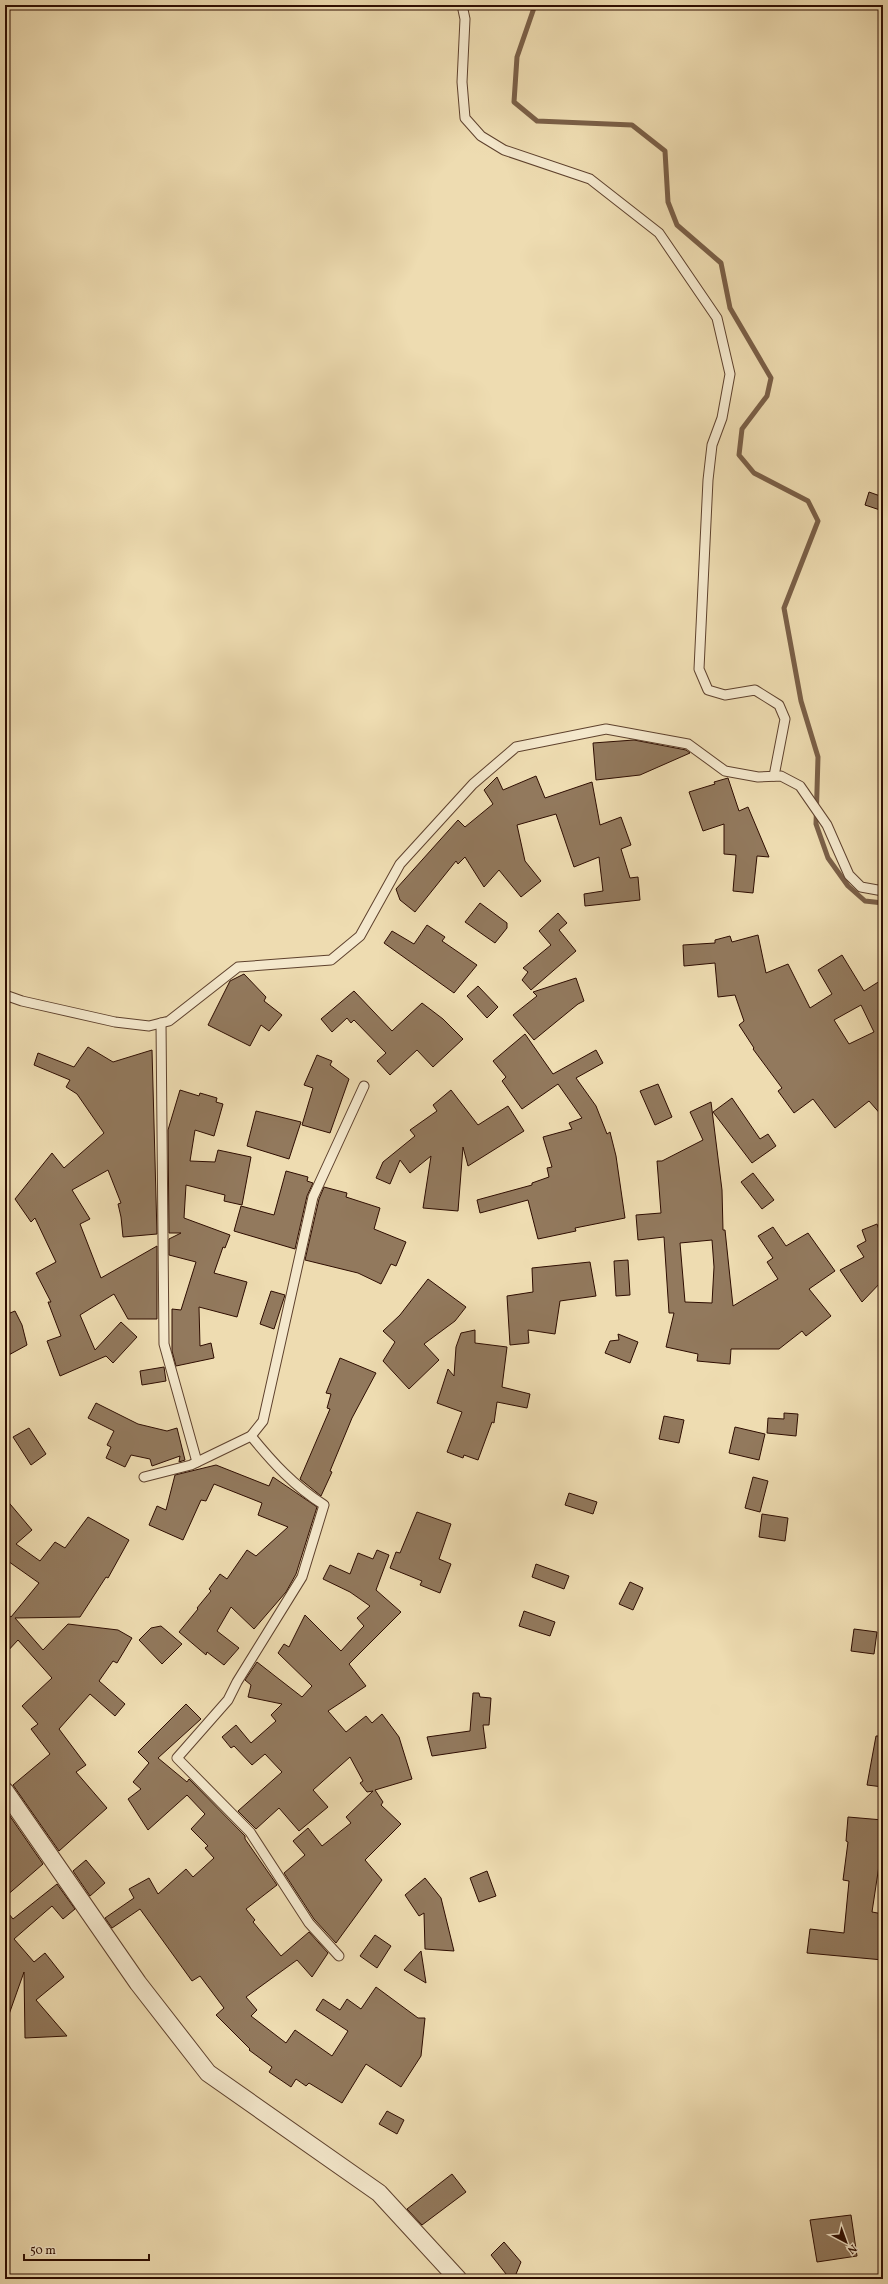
<svg xmlns="http://www.w3.org/2000/svg" width="888" height="2284" viewBox="0 0 888 2284" font-family="Vollkorn,serif">
<style>
.lines{fill:none;stroke-linecap:round;stroke-linejoin:round}
.stream{stroke:#7a5f47;stroke-width:5}
.building{fill:#92795d;stroke:#2e0d01;fill-rule:evenodd}
.lane-casing{stroke:#5e412d;stroke-width:11}
.street-casing{stroke:#5e412d;stroke-width:19}
.lane{stroke:#f4e8cc;stroke-width:9}
.street{stroke:#f4e8cc;stroke-width:17}
</style>
<rect width="100%" height="100%" fill="#eedcb1"/>
<filter id="stains"><feTurbulence type="fractalNoise" baseFrequency=".005" numOctaves="4"/><feColorMatrix values="0 0 0 0 .2 0 0 0 0 .09 0 0 0 0 .02 0 0 0 .5 -.17"/></filter>
<radialGradient id="worn" r=".72"><stop offset=".6" stop-color="#630" stop-opacity="0"/><stop offset="1" stop-color="#630" stop-opacity=".3"/></radialGradient>
<g class="lines">
<path class="stream" d="M535,5L517,57L514,102L537,121L632,125L665,151L668,202L677,225L721,263L730,308L771,378L767,396L742,429L739,455L754,473L808,501L818,521L784,608L801,701L818,757L816,824L828,858L848,886L865,901L883,903"/>
</g>
<g class="building">
<path d="M869,492L883,497V511L865,505Z"/>
<path d="M634,740L686,750L690,753L640,775L596,780L593,743Z"/>
<path d="M536,776L545,798L592,782L600,825L621,817L631,845L621,849L630,878L638,877L640,900L585,906L584,894L603,891L599,857L574,867L556,814L517,825L525,861L541,881L521,897L499,870L484,887L465,857L458,864L456,861L415,912L400,900L396,889L458,820L465,827L493,804L484,790L497,777L503,790Z"/>
<path d="M728,778L739,811L748,807L769,857L757,856L753,893L733,891L736,855L724,854V824L703,831L689,792L715,784L714,782Z"/>
<path d="M480,903L507,923V928L495,943L465,922Z"/>
<path d="M558,913L567,923L559,930L576,951L531,990L522,980L528,972L523,968L551,945L539,931Z"/>
<path d="M427,925L445,937L442,941L477,965L454,993L384,943L392,931L414,944Z"/>
<path d="M758,935L766,973L788,964L810,1008L832,994L818,970L842,955L864,991L883,979V1117L869,1101L835,1128L813,1099L794,1113L778,1091L782,1088L753,1049L754,1048L739,1025L744,1021L735,995L718,997L715,963L684,966L683,945L715,943V940L730,936L732,942ZM861,1005L874,1032L849,1044L834,1020Z"/>
<path d="M244,974L266,997L264,1001L282,1015L269,1031L261,1025L250,1046L208,1025L230,981Z"/>
<path d="M576,978L584,1001L578,1004L534,1040L513,1015L537,996L533,992Z"/>
<path d="M478,986L498,1007L487,1018L467,996Z"/>
<path d="M354,991L392,1031L422,1003L443,1019L463,1039L433,1067L417,1050L390,1075L377,1061L386,1053L354,1020L351,1023L347,1018L332,1032L321,1019Z"/>
<path d="M525,1034L553,1074L596,1050L603,1063L576,1078L596,1106L607,1134L610,1132L616,1156L625,1218L575,1228L576,1231L538,1239L528,1200L480,1213L477,1200L532,1185V1183L549,1177L547,1168L552,1167L543,1137L572,1129L569,1123L582,1118L558,1084L522,1109L502,1081L506,1077L493,1061Z"/>
<path d="M88,1047L113,1062L152,1050L157,1234L123,1237L121,1217L118,1204L121,1203L108,1170L72,1190L90,1219L80,1224L101,1278L157,1246V1319H128L114,1294L80,1315L95,1350L121,1322L137,1337L113,1363L106,1356L60,1376L47,1341L61,1336L48,1302H51L36,1273L56,1262L35,1218L31,1222L15,1199L52,1153L64,1168L104,1133L77,1094L66,1087L70,1080L34,1065L38,1053L74,1067Z"/>
<path d="M317,1055L332,1061L330,1065L349,1079L330,1133L302,1125L313,1088L304,1085Z"/>
<path d="M658,1084L672,1117L655,1125L640,1091Z"/>
<path d="M180,1090L199,1096L200,1093L217,1098L216,1102L223,1104L214,1136L195,1130L190,1161L215,1162L218,1150L251,1157L242,1205L224,1201L225,1195L186,1185L184,1218L230,1235L225,1248L223,1247L214,1273L247,1282L237,1317L199,1307L200,1346L211,1343L214,1358L176,1366L172,1351V1309L181,1310L196,1262L169,1255V1239L181,1233H169L168,1130Z"/>
<path d="M451,1090L478,1125L508,1106L524,1131L468,1166L463,1147L458,1211L423,1208L431,1156L410,1173L400,1160L390,1184L376,1178L383,1162L415,1136L410,1130L437,1111L433,1105Z"/>
<path d="M732,1098L760,1139L768,1134L776,1146L752,1163L713,1112Z"/>
<path d="M711,1102L722,1190L723,1230H725L733,1306L778,1279L767,1262L773,1258L758,1236L773,1227L786,1246L808,1233L835,1271L809,1289L831,1316L806,1336L802,1331L779,1349H731L730,1364L697,1361L698,1354L666,1347L674,1313H669L664,1237L638,1240L636,1215L661,1213L657,1161H662L703,1140L690,1112ZM712,1240L714,1267L712,1303L685,1302L680,1243Z"/>
<path d="M256,1111L301,1122L289,1159L247,1146Z"/>
<path d="M286,1171L308,1177L307,1181L313,1183L307,1196L295,1249L234,1231L241,1206L274,1215Z"/>
<path d="M753,1173L774,1200L762,1209L741,1182Z"/>
<path d="M324,1187L347,1193L346,1197L380,1208L374,1229L406,1242L396,1266L391,1264L381,1284L358,1273L305,1260L319,1199Z"/>
<path d="M877,1224L883,1242V1280L862,1302L840,1270L864,1257L857,1246L866,1241L862,1230Z"/>
<path d="M628,1260L630,1295L616,1296L614,1261Z"/>
<path d="M590,1262L596,1296L560,1301L555,1334L528,1330L529,1343L510,1345L507,1296L533,1292L532,1268Z"/>
<path d="M428,1279L466,1307L455,1321L424,1344L439,1360L409,1389L383,1361L395,1342L383,1331L400,1315Z"/>
<path d="M271,1291L285,1295L274,1329L260,1324Z"/>
<path d="M15,1311L22,1325L27,1345L5,1357V1315Z"/>
<path d="M475,1330V1343L507,1347L502,1387L530,1394L527,1408L497,1402L494,1423L492,1422L478,1460L464,1455L463,1458L447,1452L462,1412L437,1403L448,1369L454,1376L456,1347L461,1333Z"/>
<path d="M618,1334L638,1342L630,1363L605,1353L610,1341L619,1340Z"/>
<path d="M340,1358L376,1373L352,1418L330,1471L332,1472L321,1496L300,1479L330,1409L327,1408L331,1394L326,1393Z"/>
<path d="M164,1367L166,1381L142,1385L140,1371Z"/>
<path d="M96,1403L138,1424L167,1431L177,1428L185,1460L179,1462L180,1456L152,1466L150,1459L131,1455L125,1467L106,1458L111,1447L107,1445L114,1431L88,1418Z"/>
<path d="M784,1413L798,1414L796,1436L767,1433L768,1418L784,1419Z"/>
<path d="M664,1416L684,1420L679,1443L659,1439Z"/>
<path d="M735,1427L765,1434L759,1460L729,1453Z"/>
<path d="M29,1428L46,1454L31,1465L13,1437Z"/>
<path d="M216,1465L269,1486L273,1477L317,1507L296,1574L286,1592L254,1629L231,1607L217,1631L239,1648L224,1665L207,1652L206,1655L179,1632L198,1609L197,1608L211,1591L209,1589L220,1574L227,1579L247,1550L256,1556L288,1527L258,1515L262,1503L214,1484L206,1501L201,1500L183,1540L149,1525L157,1506L166,1510L175,1475Z"/>
<path d="M753,1477L768,1481L760,1512L745,1508Z"/>
<path d="M569,1493L597,1502L593,1514L565,1505Z"/>
<path d="M5,1498L32,1530L16,1544L40,1561L55,1542L65,1548L88,1517L129,1540L108,1578L106,1577L80,1617L15,1618L43,1650L68,1624L118,1630L132,1638L117,1663L113,1661L99,1681L125,1704L115,1716L90,1694L59,1729L86,1765L76,1772L107,1808L59,1851L13,1785L50,1754L31,1729L38,1724L22,1706L52,1678L18,1640L5,1654V1612L11,1617L39,1583L5,1559Z"/>
<path d="M417,1512L451,1524L439,1559L451,1564L440,1593L420,1585L422,1581L390,1568L396,1552L400,1553Z"/>
<path d="M762,1514L788,1518L785,1541L759,1537Z"/>
<path d="M377,1550L389,1555L376,1590L401,1612L349,1664L366,1686L328,1711L346,1732L366,1716L372,1723L382,1714L399,1737L412,1779L375,1790L383,1802L381,1805L401,1824L365,1860L382,1880L336,1943L314,1919L284,1873L305,1855L293,1841L308,1828L322,1846L351,1823L346,1817L373,1791L367,1792L360,1783L363,1781L350,1757L313,1790L328,1807L299,1831L279,1808L256,1829L238,1811L282,1772L265,1754L252,1765L234,1746L231,1748L222,1737L236,1725L251,1743L276,1721L271,1715L282,1704L248,1697L251,1685L245,1680L257,1662L302,1697L312,1686L278,1653L284,1644L289,1647L305,1615L341,1651L362,1628L364,1626L357,1618L370,1606L350,1592L323,1579L330,1565L350,1574L358,1553L373,1559Z"/>
<path d="M536,1564L569,1576L564,1589L532,1577Z"/>
<path d="M630,1582L643,1588L633,1610L619,1604Z"/>
<path d="M524,1611L555,1622L550,1636L519,1626Z"/>
<path d="M161,1626L182,1644L162,1664L139,1640L151,1628Z"/>
<path d="M854,1629L877,1632L874,1654L851,1651Z"/>
<path d="M473,1693H479L480,1697L491,1698L489,1725H483L486,1748L432,1756L427,1737L470,1731Z"/>
<path d="M186,1704L201,1719L158,1758L187,1782L189,1779L245,1836V1839L277,1885L246,1909L255,1920L253,1922L281,1956L309,1932L328,1953L312,1977L297,1960L246,1997L257,2010L251,2016L286,2043L295,2030L332,2056L348,2031L316,2010L323,1999L340,2010L347,1999L361,2009L376,1987L418,2018H425L421,2056L401,2087L366,2064L342,2103L309,2083L306,2086L296,2079L291,2087L269,2072L272,2067L249,2050L250,2049L216,2015L224,2008L200,1976L192,1981L140,1909L112,1928L105,1918L134,1898L129,1889L149,1878L158,1894L186,1869L193,1877L214,1858L205,1848L208,1846L191,1829L205,1814L187,1795L148,1830L128,1799L141,1789L133,1782L149,1763L138,1752Z"/>
<path d="M876,1736H883V1787L867,1785Z"/>
<path d="M5,1809L43,1864L5,1897Z"/>
<path d="M848,1817L883,1820V1839L872,1912L883,1914V1960L807,1953L810,1929L844,1933L849,1881L843,1880L848,1842L846,1841Z"/>
<path d="M86,1860L105,1883L90,1896L73,1871Z"/>
<path d="M487,1871L496,1896L479,1902L470,1878Z"/>
<path d="M425,1878L441,1898L454,1951L425,1949L424,1913L419,1916L405,1895Z"/>
<path d="M57,1884L75,1909L63,1919L52,1906L14,1939L34,1962L45,1953L64,1977L36,2000L67,2036L25,2038L24,1972L7,2020L5,2019V1909L13,1919Z"/>
<path d="M375,1935L391,1946L377,1968L360,1956Z"/>
<path d="M421,1951L426,1983L404,1970Z"/>
<path d="M387,2111L404,2120L397,2134L379,2124Z"/>
<path d="M452,2174L466,2192L422,2225L407,2209Z"/>
<path d="M851,2215L857,2256L817,2262L810,2220Z"/>
<path d="M504,2242L521,2262L514,2279H510L491,2255Z"/>
</g>
<g class="lines">
<g class="lane-casing">
<g id="lane">
<path d="M462,5L465,19L462,82L465,118L481,136L504,150L590,179L659,233L717,318L730,374L722,418L712,445L708,480L699,669L708,690L725,695L755,690L779,705L785,719L774,776"/>
<path d="M5,995L22,1001L115,1022L149,1026L169,1021L238,967L331,960L360,936L400,864L473,784L516,747L606,729L688,744L725,771L758,777L781,776L800,786L827,825L849,875L861,887L883,891"/>
<path d="M161,1023L164,1344L197,1462"/>
<path d="M251,1436C273,1463 294,1486 324,1505L302,1577L237,1682L228,1700L177,1758L250,1832L309,1923L339,1956"/>
<path d="M144,1477L191,1465L251,1436L263,1421L313,1197L364,1086"/>
</g>
</g>
<g class="street-casing">
<path id="street" d="M5,1791L138,1983L208,2073L379,2193L458,2279"/>
</g>
<use href="#lane" class="lane"/>
<use href="#street" class="street"/>
</g>
<rect width="888" height="2284" fill="none" stroke="#eedcb1" stroke-width="20"/>
<rect x="6" y="6" width="876" height="2272" fill="none" stroke="#2e0d01" stroke-width="2"/>
<rect x="10" y="10" width="868" height="2264" fill="none" stroke="#2e0d01"/>
<g transform="translate(846 2242) rotate(139)" stroke="#f4e8cc" stroke-width="3" paint-order="stroke">
<path d="M0-3L7 15L0 10L-7 15Z" fill="#2e0d01"/>
<text y="-6" font-size="11" font-weight="bold" text-anchor="middle" fill="#2e0d01">N</text>
</g>
<path d="M24 2254v6h125v-6" fill="none" stroke="#2e0d01" stroke-width="2"/>
<text x="30" y="2254" font-size="12" fill="#2e0d01" stroke="#f4e8cc" stroke-width="3" paint-order="stroke">50 m</text>
<rect width="100%" height="100%" filter="url(#stains)"/>
<rect width="100%" height="100%" fill="url(#worn)"/>
</svg>
